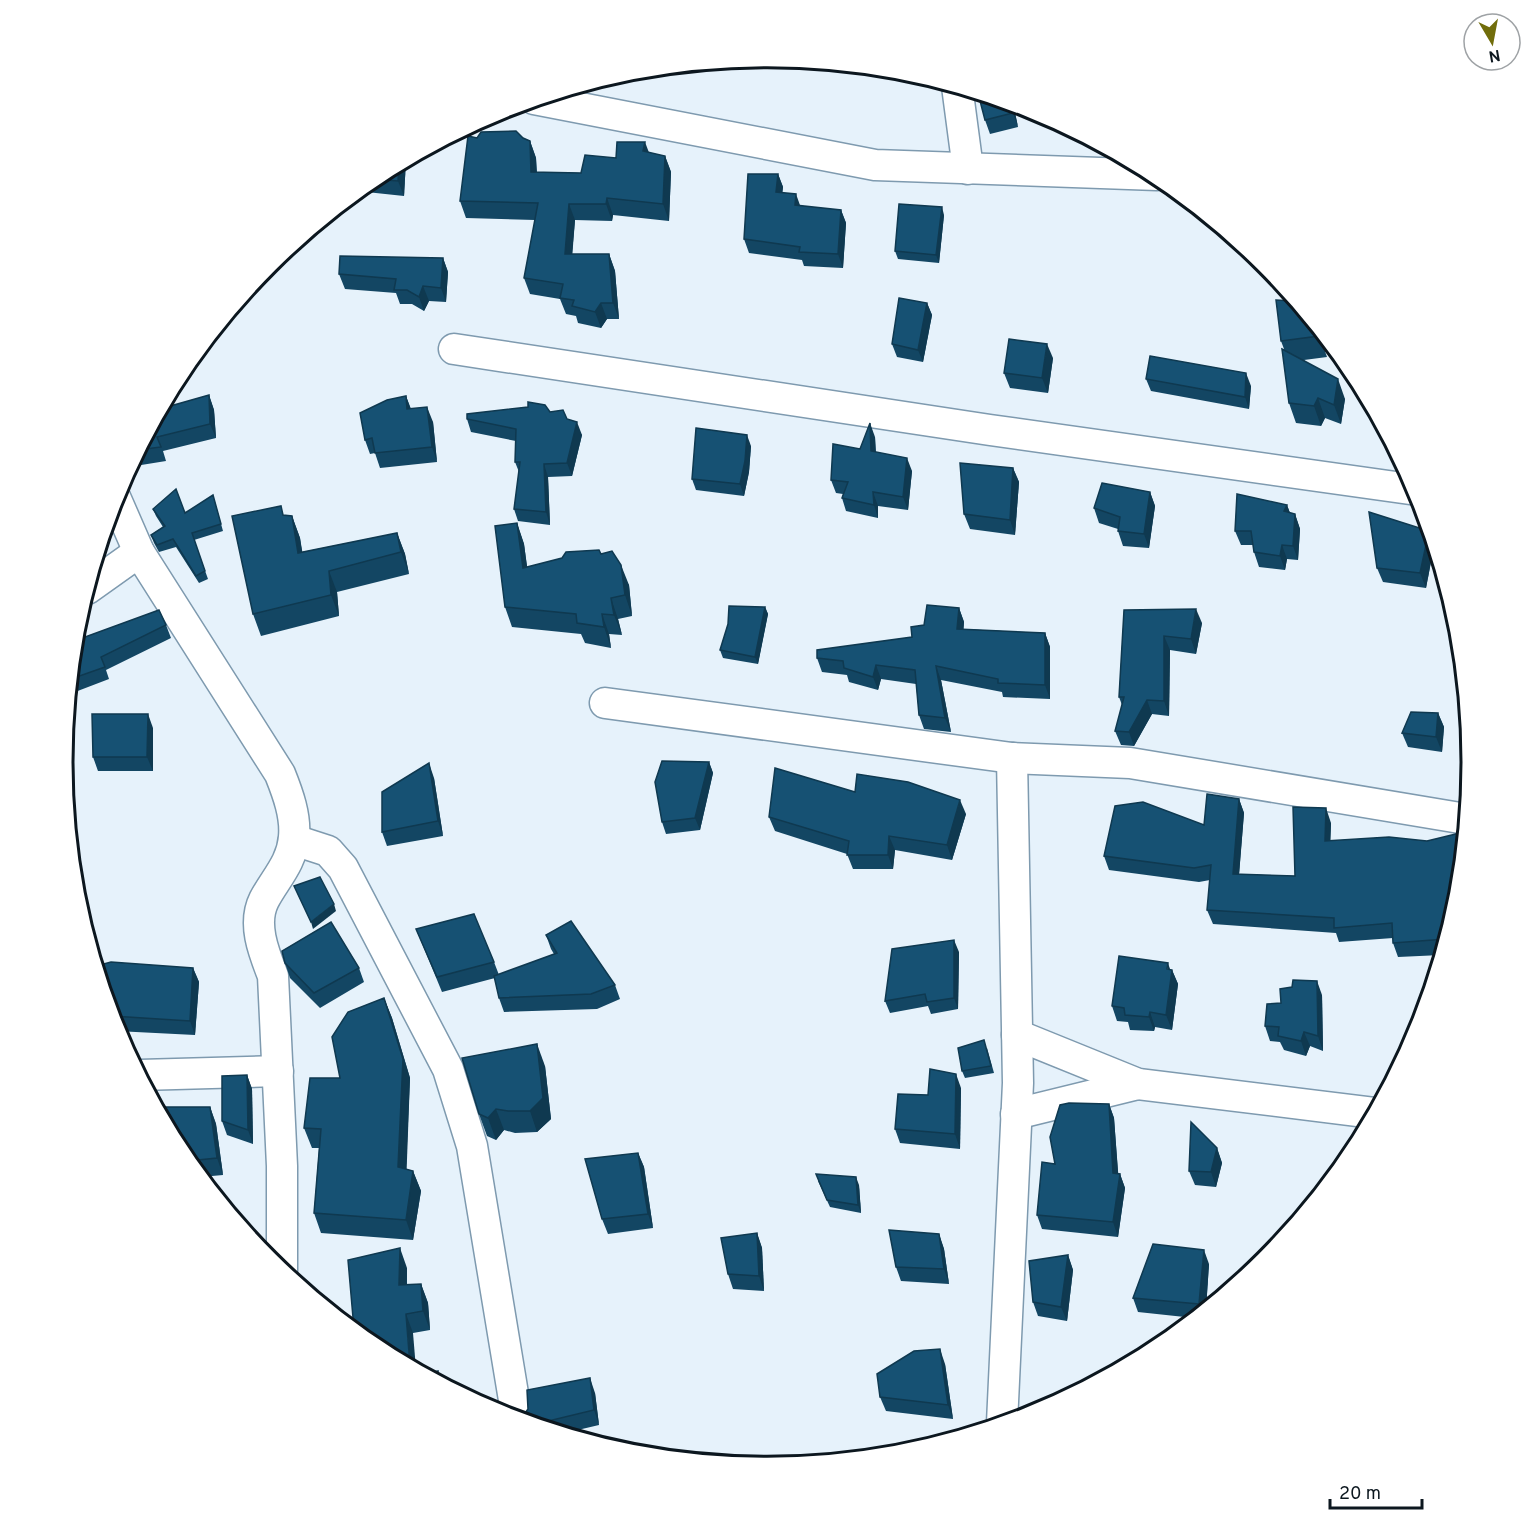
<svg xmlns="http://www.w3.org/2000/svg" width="1534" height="1523" viewBox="0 0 1534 1523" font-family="Overpass,sans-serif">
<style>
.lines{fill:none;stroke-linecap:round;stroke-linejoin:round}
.minor-casing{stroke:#7e9aaf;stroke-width:33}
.minor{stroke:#fff;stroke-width:30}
.wall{fill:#134663}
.shaded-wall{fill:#0f3950}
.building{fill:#165173;stroke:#0f3950;stroke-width:1.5}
.rim{fill:none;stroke:#0c171f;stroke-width:3}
</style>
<rect width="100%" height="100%" fill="#e6f2fb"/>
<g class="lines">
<g class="minor-casing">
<g id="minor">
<path d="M957,86L968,169"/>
<path d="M534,99L875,165L1157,175"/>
<path d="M454,349L990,430L1417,490"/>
<path d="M115,497L139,552L280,774C288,794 296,816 294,837C292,863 275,879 264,900C252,924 264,953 273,976L282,1166V1271"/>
<path d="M87,589L139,552"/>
<path d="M605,703L1012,758L1130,763L1466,819"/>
<path d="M294,840L328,851L343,868L448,1069L472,1146L517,1418"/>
<path d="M1017,1035L1138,1084L1374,1113"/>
<path d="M140,1075L278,1071"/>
<path d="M1016,1114L1138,1084"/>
<path d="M1002,1423L1018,1083L1012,758"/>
</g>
</g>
<use href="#minor" class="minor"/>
</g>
<g class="wall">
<path d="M1013,103L1018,127L990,134L985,120Z"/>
<path d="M477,138H523L530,141L536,158L537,172L581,173L616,158L649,153L665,156L671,172L669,221L613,215L612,221L575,220L572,254H609L615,271L619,319H607L601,328L578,323L576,316L566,314L560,299L530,294L524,278L535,220L466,218L460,201Z"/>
<path d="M406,160L404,196L357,191L376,176Z"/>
<path d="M778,174L783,187L782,193L800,206L841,210L846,223L843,268L804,266L802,260L749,253L744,239Z"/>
<path d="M944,215L939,263L898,259L895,251Z"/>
<path d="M443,258L448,272L446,302L429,301L424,311L412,304H400L396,293L345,289L339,274Z"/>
<path d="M927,303L932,315L923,362L897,357L892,344Z"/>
<path d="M1316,325L1327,357L1304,360L1345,399L1341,424L1325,418L1321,426L1296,423L1289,403L1284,349L1281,341Z"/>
<path d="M1053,358L1048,393L1010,388L1004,373Z"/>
<path d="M1146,379L1251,386L1249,409L1151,391Z"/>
<path d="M209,395L214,410L216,438L163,451L166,461L135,466L133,461L160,409Z"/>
<path d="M406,396L411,409L433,422L437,462L380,468L375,453L370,454L365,440Z"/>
<path d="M550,412L567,419L582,435L572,476L548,477L550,525L518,521L514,509L519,472L515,462L516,441L471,432L467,419Z"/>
<path d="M875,437L876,452L912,471L908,510L878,506V518L846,511L842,498L843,494L836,493L831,480L860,449Z"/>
<path d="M751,446L749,472L744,496L696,490L692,479Z"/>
<path d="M1013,468L1019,482L1015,535L970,529L964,514Z"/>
<path d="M1150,492L1155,506L1149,548L1123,546L1118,531V529L1099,523L1094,508Z"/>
<path d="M215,502L223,531L194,540L208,579L199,583L176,547L159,552L154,543L151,535L163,527L156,516L153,509L185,513Z"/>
<path d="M1287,505L1290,513L1295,514L1300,529L1298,560L1287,559L1285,570L1259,567L1254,552L1253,545H1241L1235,531Z"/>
<path d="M284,515L292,516L300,538L302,552L397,533L405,554L409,574L337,592L339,616L261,636L253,614Z"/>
<path d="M517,523L524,544L527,567L601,554L629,585L632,616L618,619L622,635L609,634L611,648L585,643L581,634L512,627L505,607Z"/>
<path d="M1434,546L1426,588L1383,582L1377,568Z"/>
<path d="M765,607L768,614L758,664L723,658L720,650Z"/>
<path d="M959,608L964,622L963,629L1045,633L1050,647V699L1003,697L1002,692L941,680L951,732L924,729L919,715L916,684L881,679L878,690L849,682L847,675L822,672L817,658L912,637L924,625Z"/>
<path d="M1124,610L1202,623L1196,654L1170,650L1169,716L1152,714L1134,746L1121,745L1115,731L1122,705L1119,697Z"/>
<path d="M166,625L171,638L106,670L109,679L75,692L71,680L74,641Z"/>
<path d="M1438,713L1444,727L1442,752L1408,747L1402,733Z"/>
<path d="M153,728V771H98L93,757Z"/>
<path d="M709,762L713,773L700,830L666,834L662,822Z"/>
<path d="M434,778L443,836L387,846L382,832Z"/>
<path d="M855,792L966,814L952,860L895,850L893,869H853L847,854L775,831L769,817Z"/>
<path d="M1239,799L1244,813L1239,874L1295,876L1331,823L1330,841L1458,899L1441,955L1398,957L1393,943V938L1339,942L1336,933L1213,924L1207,910L1210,880L1199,882L1109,870L1104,856L1204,825Z"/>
<path d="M416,929L494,962L499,975L554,954L551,949L546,935L615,985L620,999L597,1009L504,1012L499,998L495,978L442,992Z"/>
<path d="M959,952L958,1009L931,1014L928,1006L890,1013L885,1001Z"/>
<path d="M285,963L359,968L364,982L320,1008L290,978Z"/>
<path d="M96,966L193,968L199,982L195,1035L116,1031Z"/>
<path d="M1170,969L1172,970L1178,984L1172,1030L1155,1027L1154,1031L1130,1030L1128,1022L1117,1021L1112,1006Z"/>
<path d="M1322,995L1323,1051L1310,1046L1306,1056L1284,1050L1280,1042L1270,1041L1265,1026L1281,1003Z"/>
<path d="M384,998L392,1018L410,1078L406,1169L413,1171L421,1191L413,1240L321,1233L314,1213L319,1148H312L304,1128L340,1078Z"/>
<path d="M987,1048L994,1073L965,1078L962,1071Z"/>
<path d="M545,1066L551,1119L537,1132L515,1133L504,1130L496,1140L487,1136L479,1114Z"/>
<path d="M247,1075L252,1089L253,1144L227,1135L222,1121Z"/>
<path d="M961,1088L960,1149L900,1143L895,1129Z"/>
<path d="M1109,1104L1114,1118L1118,1173L1120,1174L1125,1188L1118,1237L1042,1229L1037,1215Z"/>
<path d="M210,1107L216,1124L223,1175L201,1177L181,1153Z"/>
<path d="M1217,1148L1222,1163L1216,1187L1195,1185L1189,1171Z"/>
<path d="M638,1153L644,1167L653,1228L608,1234L602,1219Z"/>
<path d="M818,1181L859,1185L861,1213L830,1207Z"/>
<path d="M757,1233L762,1248L764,1291L733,1289L728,1274Z"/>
<path d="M939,1234L944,1249L949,1284L901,1281L896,1267Z"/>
<path d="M1068,1255L1073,1270L1067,1321L1038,1316L1033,1302Z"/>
<path d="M1209,1264L1206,1309L1194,1318L1138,1312L1133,1298Z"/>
<path d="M407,1268V1285L421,1284L428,1303L430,1330L413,1333L375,1347L354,1329Z"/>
<path d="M945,1364L953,1419L886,1411L880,1397Z"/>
<path d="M595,1393L599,1425L565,1433L519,1419Z"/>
</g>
<g class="shaded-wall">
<path d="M1011,103H1013L1018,127L1013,113Z"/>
<path d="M530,141L536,158L537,188L531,172Z"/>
<path d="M645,142L651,158L643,151Z"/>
<path d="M665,156L671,172L669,221L663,204Z"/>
<path d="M406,160L404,196L398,181L399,163Z"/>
<path d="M778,174L783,187L781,206L776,192Z"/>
<path d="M796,194L801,208L795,205Z"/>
<path d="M607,198L613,215L612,221L606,204Z"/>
<path d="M569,204L575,220L571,271L565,254Z"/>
<path d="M942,207L944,215L939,263L936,255Z"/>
<path d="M841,210L846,223L843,268L838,254Z"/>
<path d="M609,254L615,271L619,319L613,303Z"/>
<path d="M443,258L448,272L446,302L441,288Z"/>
<path d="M423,286L429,301L424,311L419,297Z"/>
<path d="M601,303L607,319L601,328L595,312Z"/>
<path d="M927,303L932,315L923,362L918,350Z"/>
<path d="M1047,344L1053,358L1048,393L1042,378Z"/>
<path d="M1246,373L1251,386L1249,409L1245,397Z"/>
<path d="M1338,379L1345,399L1341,424L1334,405Z"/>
<path d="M209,395L214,410L216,438L210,424Z"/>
<path d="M406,396L411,410L407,409Z"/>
<path d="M1318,398L1325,418L1321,426L1314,406Z"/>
<path d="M427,407L433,422L437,462L432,447Z"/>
<path d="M577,422L582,435L572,476L567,463Z"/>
<path d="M870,423L875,437L876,465L871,451Z"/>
<path d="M747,435L751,446L749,472L744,496L740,484Z"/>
<path d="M907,458L912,471L908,510L903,497Z"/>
<path d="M544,464L548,477L550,525L546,512Z"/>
<path d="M1013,468L1019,482L1015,535L1010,520Z"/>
<path d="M873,492L878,506V518L874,505Z"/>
<path d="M1150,492L1155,506L1149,548L1144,534Z"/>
<path d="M1287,505L1292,519L1284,511Z"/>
<path d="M1295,514L1300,529L1298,560L1293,546Z"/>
<path d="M292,516L300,538L306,574L298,553Z"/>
<path d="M517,523L524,544L530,588L523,568Z"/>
<path d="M1429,531L1434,546L1426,588L1420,573Z"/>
<path d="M397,533L405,554L409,574L401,552Z"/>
<path d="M1282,545L1287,559L1285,570L1280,556Z"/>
<path d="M621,565L629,585L632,616L625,595Z"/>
<path d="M329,571L337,592L339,616L331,595Z"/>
<path d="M611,598L618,619L622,635L614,615Z"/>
<path d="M765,607L768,614L758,664L755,657Z"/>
<path d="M959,608L964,622L963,643L957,629Z"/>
<path d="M1196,609L1202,623L1196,654L1191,639Z"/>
<path d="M602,614L609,634L611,648L604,627Z"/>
<path d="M1045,633L1050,647V699L1045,685Z"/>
<path d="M1164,636L1170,650L1169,716L1164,701Z"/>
<path d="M876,665L881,679L878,690L873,677Z"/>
<path d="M936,666L941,680L951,732L945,718Z"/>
<path d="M1147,700L1152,714L1134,746L1129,732Z"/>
<path d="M1438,713L1444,727L1442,752L1436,737Z"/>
<path d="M148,714L153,728V771L147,757Z"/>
<path d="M709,762L713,773L700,830L695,818Z"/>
<path d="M429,763L434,778L443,836L438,821Z"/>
<path d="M1239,799L1244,813L1238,888L1233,874Z"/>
<path d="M960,800L966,814L952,860L947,845Z"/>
<path d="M1326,808L1331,823L1330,856L1325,841Z"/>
<path d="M1460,833L1463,843L1462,861Z"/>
<path d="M889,836L895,850L893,869L888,855Z"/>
<path d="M334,904L336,911L313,929L311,922Z"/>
<path d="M954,940L959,952L958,1009L954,998Z"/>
<path d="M1168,963L1172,975V970L1178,984L1172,1030L1166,1015Z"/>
<path d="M193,968L199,982L195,1035L190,1021Z"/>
<path d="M1317,981L1322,995L1323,1051L1318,1036Z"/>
<path d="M384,998L392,1018L410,1078L406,1186L398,1167Z"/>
<path d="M1150,1012L1155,1027L1154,1031L1149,1017Z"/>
<path d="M1304,1032L1310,1046L1306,1056L1301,1041Z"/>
<path d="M537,1044L545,1066L551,1119L537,1132L530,1111Z"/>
<path d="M956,1074L961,1088L960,1149L955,1134Z"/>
<path d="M247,1075L252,1089L253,1144L248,1130Z"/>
<path d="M1109,1104L1114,1118L1119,1184L1120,1174L1125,1188L1118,1237L1113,1222V1173Z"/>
<path d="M210,1107L216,1124L223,1175L217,1158Z"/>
<path d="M496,1109L504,1130L496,1140L488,1118Z"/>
<path d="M1217,1148L1222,1163L1216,1187L1211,1172Z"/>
<path d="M638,1153L644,1167L653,1228L648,1214Z"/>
<path d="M413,1171L421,1191L413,1240L406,1220Z"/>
<path d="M856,1177L859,1185L861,1213L858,1205Z"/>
<path d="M757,1233L762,1248L764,1291L759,1276Z"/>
<path d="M939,1234L944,1249L949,1284L944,1269Z"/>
<path d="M400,1248L407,1268L406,1304L399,1285Z"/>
<path d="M1204,1250L1209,1264L1206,1309L1202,1311L1199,1304Z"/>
<path d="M1068,1255L1073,1270L1067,1321L1061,1307Z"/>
<path d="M421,1284L428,1303L430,1330L423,1311Z"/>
<path d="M406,1314L413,1333L416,1369L410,1365Z"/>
<path d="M940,1349L945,1364L953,1419L948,1405Z"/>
<path d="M438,1371L442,1383L438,1381Z"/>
<path d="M590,1378L595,1393L599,1425L594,1410Z"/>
</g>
<g class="building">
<path d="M978,93L1011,103L1013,113L985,120Z"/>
<path d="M516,131L523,138L530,141L531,172L581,173L585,155L616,158L617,142H645L643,151L665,156L663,204L607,198L606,204H569L565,254H609L613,303H601L595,312L572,306L574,300L560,298L563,284L524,278L538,203L460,201L468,136L477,138L481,132Z"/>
<path d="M399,163L398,181L372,179L376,176Z"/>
<path d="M748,174H778L776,192L796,194L795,205L841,210L838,254L799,252L800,247L744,239Z"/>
<path d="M899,204L942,207L936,255L895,251Z"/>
<path d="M340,256L443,258L441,288L423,286L419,297L407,290H394L396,279L339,274Z"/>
<path d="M899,298L927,303L918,350L892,344Z"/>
<path d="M1276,300L1292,301L1298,303L1315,324L1319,336L1281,341Z"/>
<path d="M1009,339L1047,344L1042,378L1004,373Z"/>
<path d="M1282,349L1338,379L1334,405L1318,398L1314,406L1289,403Z"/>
<path d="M1150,356L1246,373L1245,397L1146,379Z"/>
<path d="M209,395L210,424L157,437L161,447L138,450L160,409Z"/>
<path d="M406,396L407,409L427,407L432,447L375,453L372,438L365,440L360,413L387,400Z"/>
<path d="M528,402L545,405L550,412L563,410L567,419L577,422L567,463L544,464L546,512L514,509L520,462H515L516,429L467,419V414L528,407Z"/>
<path d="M870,423L871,451L907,458L903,497L873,492L874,505L842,498L848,482L831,480L833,444L860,449Z"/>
<path d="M696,428L747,435L745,461L740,484L692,479Z"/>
<path d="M960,463L1013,468L1010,520L964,514Z"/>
<path d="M1102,483L1150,492L1144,534L1118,531L1120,517L1094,508Z"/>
<path d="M176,489L185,513L213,495L221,524L192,533L205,571L196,576L173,539L157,545L151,535L165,526L153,509Z"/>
<path d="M1237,494L1287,505L1284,511L1295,514L1293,546L1282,545L1280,556L1254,552L1251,531H1235Z"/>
<path d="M281,506L283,515L292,516L298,553L397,533L401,552L329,571L331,595L253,614L232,516Z"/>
<path d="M1369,512L1429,531L1420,573L1377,568Z"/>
<path d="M517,523L523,568L562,558L566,552L599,550L601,554L612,551L621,565L625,595L611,598L614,615L602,614L604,627L577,623L576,614L505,607L495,526Z"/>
<path d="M927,605L959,608L957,629L1045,633V685L998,683V679L936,666L945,718L919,715L915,670L876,665L873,677L844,668L843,661L817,658V650L912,637L911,627L924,625Z"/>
<path d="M729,606L765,607L755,657L720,650L728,624Z"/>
<path d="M1196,609L1191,639L1164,636V701L1147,700L1129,732L1115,731L1124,697H1119L1124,610Z"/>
<path d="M159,610L166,625L101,657L105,667L71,679L74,641Z"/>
<path d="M1411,712L1438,713L1436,737L1402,733Z"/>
<path d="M92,714H148L147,757H93Z"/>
<path d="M662,761L709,762L695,818L662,822L655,782Z"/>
<path d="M429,763L438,821L382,832V792Z"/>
<path d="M775,768L855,792L857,774L908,782L960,800L947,845L889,836L888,855H847L849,841L769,817Z"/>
<path d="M1207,794L1239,799L1233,874L1295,876L1293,807L1326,808L1325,841L1389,837L1427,841L1460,833L1462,861L1458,899L1446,939L1393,943L1392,923L1334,928V918L1207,910L1211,865L1194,868L1104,856L1115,806L1143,802L1204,825Z"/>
<path d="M320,877L334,904L311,922L294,886Z"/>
<path d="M474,914L494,962L437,977L416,929Z"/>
<path d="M571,921L615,985L591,994L499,998L494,976L557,953L546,935Z"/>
<path d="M331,922L359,968L314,993L285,963L282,951Z"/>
<path d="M954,940V998L927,1002L925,994L885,1001L892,949Z"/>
<path d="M1119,956L1168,963L1167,969L1172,970L1166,1015L1150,1012L1149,1017L1125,1015L1124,1008L1112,1006Z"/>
<path d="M111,962L193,968L190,1021L112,1016L96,966Z"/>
<path d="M1293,980L1317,981L1318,1036L1304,1032L1301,1041L1278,1036L1279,1027L1265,1026L1267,1004L1281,1003L1280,989L1292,987Z"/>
<path d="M384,998L403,1059L398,1167L413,1171L406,1220L314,1213L321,1129L304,1128L310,1078H340L332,1037L348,1012Z"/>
<path d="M984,1040L991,1066L962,1071L958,1048Z"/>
<path d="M537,1044L543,1098L530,1111H508L496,1109L488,1118L479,1114L462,1058Z"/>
<path d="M930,1069L956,1074L955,1134L895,1129L898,1094L928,1095Z"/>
<path d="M247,1075L248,1130L222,1121V1076Z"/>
<path d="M1069,1103L1109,1104L1113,1173L1120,1174L1113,1222L1037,1215L1042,1162L1055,1164L1050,1137L1060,1105Z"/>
<path d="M163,1107H210L217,1158L188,1161L181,1153L159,1112L163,1111Z"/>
<path d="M1191,1122L1217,1148L1211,1172L1189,1171Z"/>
<path d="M638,1153L648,1214L602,1219L585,1159Z"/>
<path d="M816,1174L856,1177L858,1205L827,1200Z"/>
<path d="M889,1230L939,1234L944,1269L896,1267Z"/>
<path d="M757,1233L759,1276L728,1274L721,1238Z"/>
<path d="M1153,1244L1204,1250L1199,1304L1133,1298Z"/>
<path d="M400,1248L399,1285L421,1284L423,1311L406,1314L410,1365L375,1347L373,1340H367L354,1329L348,1260Z"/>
<path d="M1068,1255L1061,1307L1033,1302L1029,1261Z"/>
<path d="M940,1349L948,1405L880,1397L877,1374L914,1351Z"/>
<path d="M438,1371V1381L425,1374Z"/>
<path d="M590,1378L594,1410L536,1424L519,1419L523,1416L528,1409L527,1390Z"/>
</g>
<path d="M0 0H1534V1523H0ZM73 762a694 694 0 1 1 1388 0a694 694 0 1 1-1388 0Z" fill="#fff" fill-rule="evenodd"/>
<path class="rim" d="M73 762a694 694 0 1 1 1388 0a694 694 0 1 1-1388 0Z"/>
<g transform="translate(1492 42) rotate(170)"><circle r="28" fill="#ffffff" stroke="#9ea2a5" stroke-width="1.5"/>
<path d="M0-4.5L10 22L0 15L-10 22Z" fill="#716d0b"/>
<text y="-9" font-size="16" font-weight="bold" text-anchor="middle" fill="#0c171f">N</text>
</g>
<path d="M1330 1499v9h92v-9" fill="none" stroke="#0c171f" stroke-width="3"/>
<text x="1339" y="1499" font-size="18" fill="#0c171f" stroke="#ffffff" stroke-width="4.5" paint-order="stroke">20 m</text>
</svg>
